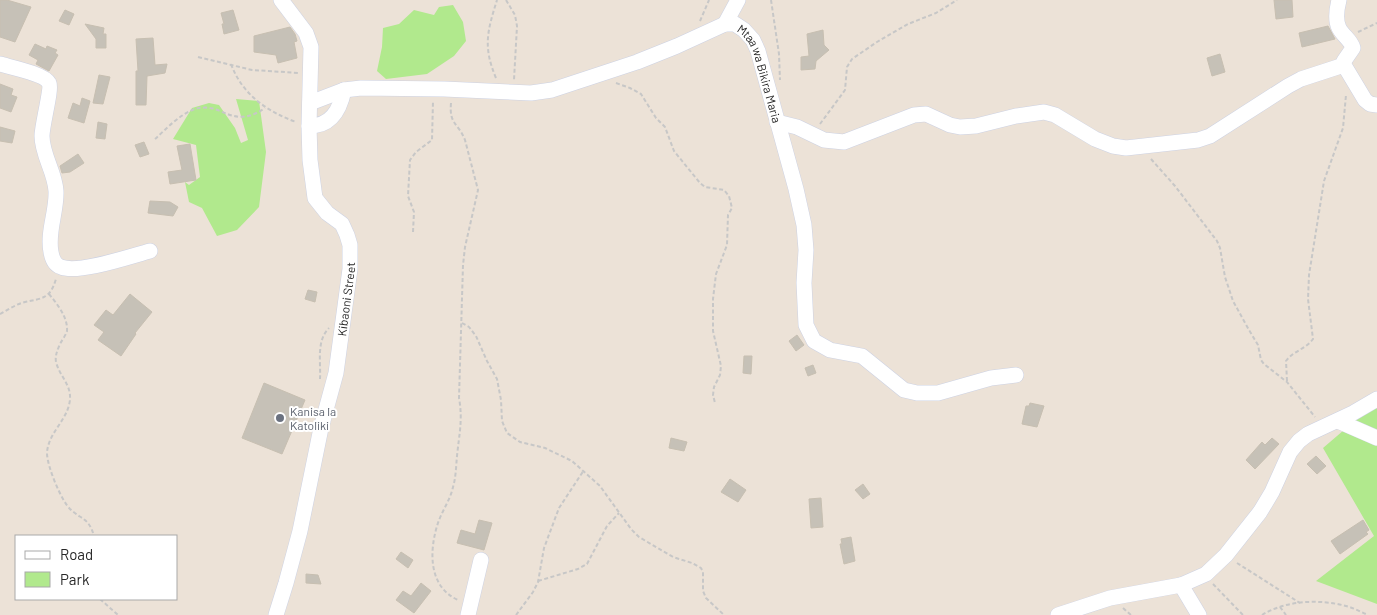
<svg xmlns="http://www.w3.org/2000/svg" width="1377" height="615" viewBox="0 0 1377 615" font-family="Barlow,sans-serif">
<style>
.green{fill:#b1e98d}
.building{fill:#c6c1b7;stroke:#c7bfb1}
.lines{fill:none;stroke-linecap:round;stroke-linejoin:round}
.minor-casing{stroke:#cdd2e3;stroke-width:16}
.path{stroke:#c7c7c7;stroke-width:2;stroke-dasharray:4 2.5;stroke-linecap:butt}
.minor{stroke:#fff;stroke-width:15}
.worship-dot{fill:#6b7280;stroke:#fff;stroke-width:2}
.labels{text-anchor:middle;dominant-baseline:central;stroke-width:4;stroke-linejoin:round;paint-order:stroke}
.street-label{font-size:12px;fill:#282828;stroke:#fff}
.worship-label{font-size:12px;fill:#5b616d;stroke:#fff;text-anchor:start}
</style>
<rect width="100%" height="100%" fill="#ece2d7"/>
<g class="green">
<path d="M453,5L463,22L466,41L454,56L427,74L386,79L377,71L382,47L383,28L399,24L414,10L434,15L439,7Z"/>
<path d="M236,99L259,101L266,152L259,207L237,230L217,236L202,208L189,202L185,182L189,185L200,177L196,145L173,139L192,108L209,103L219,105L235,128L241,143L248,140Z"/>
<path d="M1377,408V604L1316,581L1374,536L1323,448L1365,412Z"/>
</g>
<g class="building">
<path d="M0,0H7L31,7L15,42L0,37Z"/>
<path d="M1274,0H1292L1293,17L1276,19Z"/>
<path d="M65,10L74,14L69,25L59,21Z"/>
<path d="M233,10L239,30L224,34L222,24H224L221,13Z"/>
<path d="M85,24L104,28L103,34H106V48H96V39Z"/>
<path d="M1328,26L1335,39L1302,47L1299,33Z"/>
<path d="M290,27L295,34L297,41L294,42L297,58L278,63L276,55L254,52V36Z"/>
<path d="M823,30L824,45L829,50L816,61L815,69L801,70V57L809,56L807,34Z"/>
<path d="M153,38L155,65L167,64L165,73L147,76L146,105H136V71H138L136,39Z"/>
<path d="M35,44L46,49L47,46L57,50L55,53L58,55L49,71L36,64L38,60L29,55Z"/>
<path d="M1220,54L1225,72L1212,76L1207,58Z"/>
<path d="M99,75L110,77L103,104L93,103Z"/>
<path d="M0,84L13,89L11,95L17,97L11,112L0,108Z"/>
<path d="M82,98L90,101L84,123L68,118L73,103L80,106Z"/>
<path d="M98,122L107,124L105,139L96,138Z"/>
<path d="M0,127L15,131L12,143L0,141Z"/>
<path d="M144,142L149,154L140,157L135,145Z"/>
<path d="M190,144L196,180L170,184L168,172L182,170L177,146Z"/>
<path d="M78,154L84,163L70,172L62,173L60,166Z"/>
<path d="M150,201L170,202L178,207L173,216L148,213Z"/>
<path d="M308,290L317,292L315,302L305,299Z"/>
<path d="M130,294L152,312L135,333L136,334L121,356L98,340L104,332L94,325L106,310L113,315Z"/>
<path d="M797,335L804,345L796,351L789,341Z"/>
<path d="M744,356H752L751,374L743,373Z"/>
<path d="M813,365L816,373L808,376L805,368Z"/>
<path d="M264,383L305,400L282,454L242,438Z"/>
<path d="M1030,403L1044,406L1037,427L1022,424L1026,406H1029Z"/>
<path d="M671,438L687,442L684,451L669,448Z"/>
<path d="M1272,438L1279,444L1255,469L1246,460L1262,442L1265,445Z"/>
<path d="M1316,456L1326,466L1317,474L1307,464Z"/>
<path d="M730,479L746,490L738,502L721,492Z"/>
<path d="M863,484L870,494L863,499L855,490Z"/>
<path d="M821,498L823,527L811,528L809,499Z"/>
<path d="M479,520L492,523L484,550L457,543L461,530L475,534Z"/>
<path d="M1363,520L1369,530L1366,532L1368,534L1340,554L1331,541Z"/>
<path d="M851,537L855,561L844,564L840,544H842L841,539Z"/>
<path d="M401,552L413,560L408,568L396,559Z"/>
<path d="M306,574L318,575L321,584L306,583Z"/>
<path d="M421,583L431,591L414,613L396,600L403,591L411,596Z"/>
</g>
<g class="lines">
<g class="minor-casing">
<g id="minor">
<path d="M1339,0C1337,8 1335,20 1339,28C1343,36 1351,40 1353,48L1344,61V65L1365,100L1370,104L1377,105"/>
<path d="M725,24L738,0"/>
<path d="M0,64C10,67 45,74 49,83C52,89 42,125 42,136C42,155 55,172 56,191C57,211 47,232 51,252C52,258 55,265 61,267C79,274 131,256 150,251"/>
<path id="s1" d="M310,103L344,90L361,88L444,89L531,93L552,90L637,62L677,46L725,24H735L744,30L753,40L758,51L796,189L804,225L806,250L804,283L806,325L814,341L830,350L862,356L904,390L917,393H938L991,378L1016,375"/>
<path d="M777,122L797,127L824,140L844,142L914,115L926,114L950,125L960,127L976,126L1016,116L1044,112L1055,115L1095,139L1113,146L1126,148L1198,140L1210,136L1288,86L1301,79L1344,65"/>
<path d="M309,126C331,126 340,110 344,90"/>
<path d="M1338,421L1377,438"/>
<path d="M1181,585L1199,615"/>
<path id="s2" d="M276,615L286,583L300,531L321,428L336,373L350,269V245L347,235L342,224L327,213L315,198L310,160L309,126L311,47L306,33L281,0"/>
<path d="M468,615L481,560"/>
<path d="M1058,615L1110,598L1181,585L1206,574L1226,555L1260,512L1272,492L1290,452L1299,441L1308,434L1353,413L1377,399"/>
</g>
</g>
<g class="path">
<path d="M506,0L515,15L517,26L514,80"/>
<path d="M771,0L779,54L780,80"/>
<path d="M700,21L709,0"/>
<path d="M1358,32L1377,23"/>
<path d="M198,57L252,70L299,73"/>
<path d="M231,64C242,94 266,111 296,122"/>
<path d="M496,78C483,47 487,32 497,0"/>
<path d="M616,83L630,88L641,94L656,118L665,127L674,151L700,183L705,187L724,190L729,196L732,208L728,215L727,245L716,274L713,299V331L721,366L720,375L714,387L713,395L715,403"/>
<path d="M451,103C449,125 458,122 465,140L478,190L465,247L463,265L459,398C463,420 459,435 457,456C456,466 456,477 453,487C450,501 441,512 437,526C429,553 429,587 458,600"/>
<path d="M820,124L845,90L847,67L852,59L877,42L908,24L936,13L957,0"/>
<path d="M155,139C166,129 180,114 195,109C223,101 231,131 265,108"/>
<path d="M1151,159L1175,186L1217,241L1220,248L1225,277L1233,301L1249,330L1258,345L1261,360L1264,364L1287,382L1315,417"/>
<path d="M413,232L414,212L408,196L410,160L416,152L432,140L433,101"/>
<path d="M49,294C57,304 68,317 67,331C66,335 62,340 60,344C57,351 55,356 56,362C60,378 74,386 69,405C65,422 48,434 47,453C47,466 61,500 70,509C82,520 89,518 94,536"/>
<path d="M0,314C8,310 16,304 25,302C43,298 50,299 56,279"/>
<path d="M462,323L469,327L476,336L487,361L497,379L501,400L502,421L507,433L520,442L545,448L572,461L600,486L631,529L639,537L673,557L692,563L701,568L703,572V591L706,598L724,615"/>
<path d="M320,379C321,362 316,341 329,328"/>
<path d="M1287,381L1286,361C1293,351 1306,349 1313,339L1308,299L1309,275L1324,181L1343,128L1346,95"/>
<path d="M1237,563L1300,603"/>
<path d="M538,581L578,569L587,564L607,526L619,513"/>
<path d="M1213,584L1243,615"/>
<path d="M100,599L118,615"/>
<path d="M1280,607L1286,615"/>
<path d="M1123,608L1131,615"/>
<path d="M516,615L533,592L538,582L544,548L559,508L584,470"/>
<path d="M1262,615C1286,600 1320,599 1346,606C1354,608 1361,612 1368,615"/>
</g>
<use href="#minor" class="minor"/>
</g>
<circle class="worship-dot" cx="280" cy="418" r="5"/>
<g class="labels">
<g class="street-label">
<text stroke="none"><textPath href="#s1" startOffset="498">Mtaa wa Bikira Maria</textPath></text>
<text stroke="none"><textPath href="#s2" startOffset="324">Kibaoni Street</textPath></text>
</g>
<g class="worship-label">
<text x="290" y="411">Kanisa la<tspan x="290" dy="14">Katoliki</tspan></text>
</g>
</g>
<rect x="15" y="535" width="162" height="65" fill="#ffffff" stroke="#a9a9a9"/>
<rect x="25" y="551" width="25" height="8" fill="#ffffff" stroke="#a9a9a9"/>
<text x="60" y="560" font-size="15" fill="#282828">Road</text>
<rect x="25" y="572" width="25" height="15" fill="#b1e98d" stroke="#a9a9a9"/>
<text x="60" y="585" font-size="15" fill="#282828">Park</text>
</svg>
